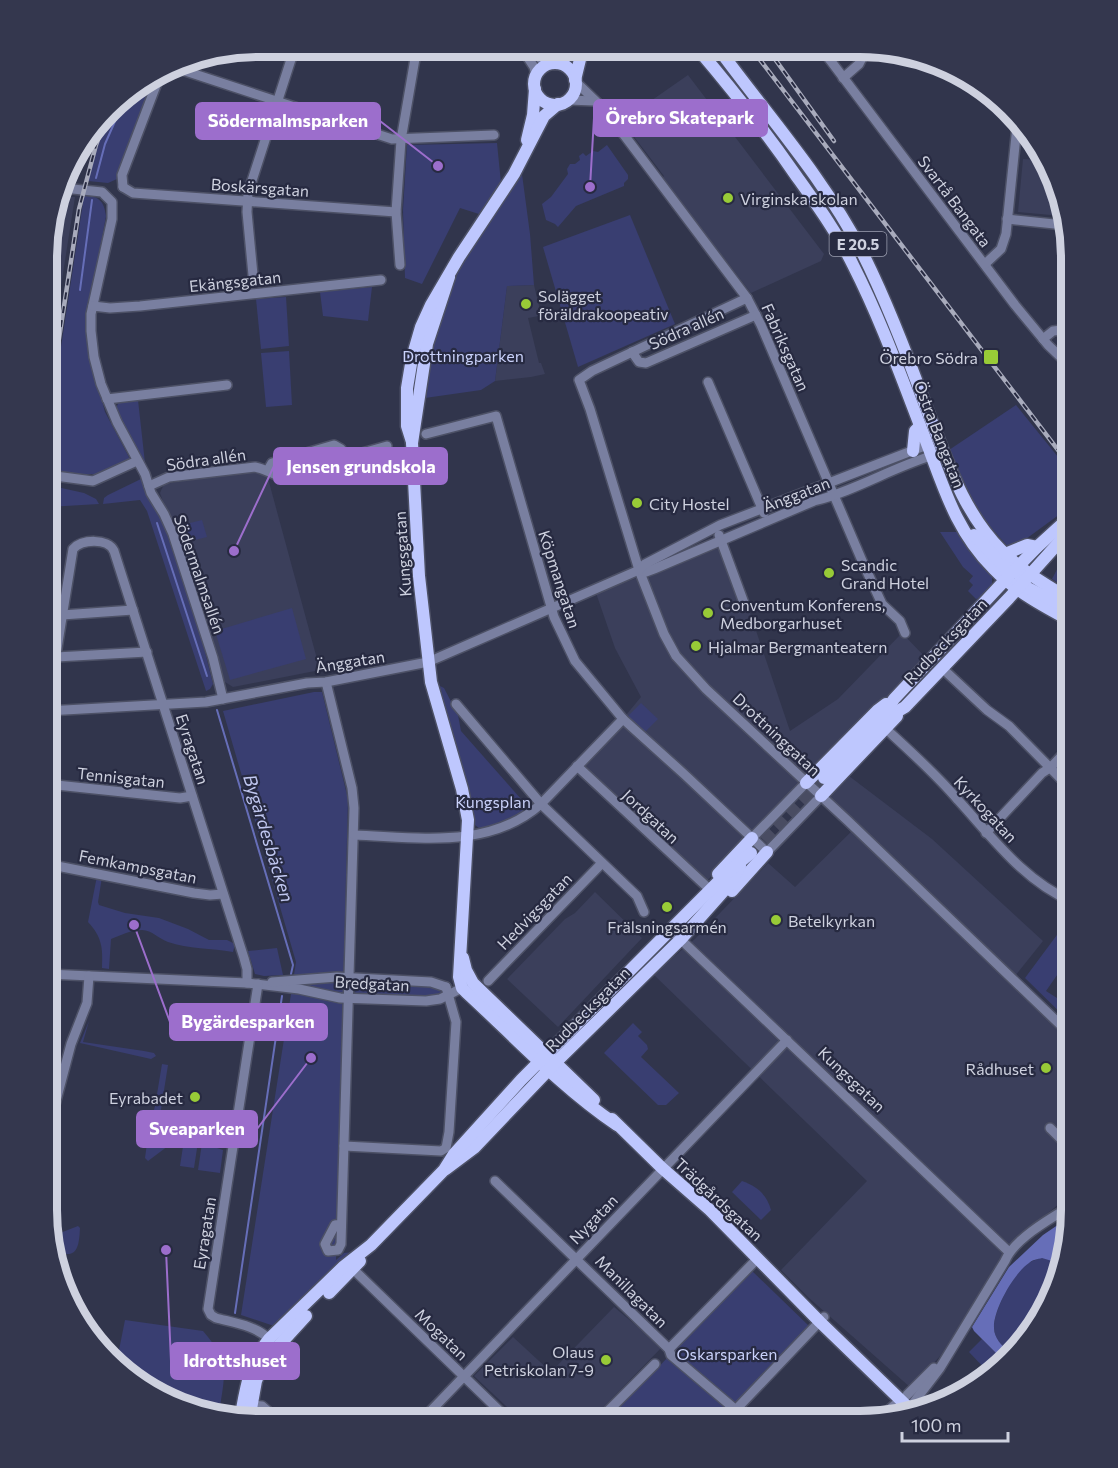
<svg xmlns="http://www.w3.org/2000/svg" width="1118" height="1468" viewBox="0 0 1118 1468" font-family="Commissioner,sans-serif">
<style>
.built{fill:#3b3f5b}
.green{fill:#393e71}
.water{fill:#666eb8}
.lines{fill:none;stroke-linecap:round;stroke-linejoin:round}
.stream{stroke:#666eb8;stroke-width:2}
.major-tunnel{stroke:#494c62;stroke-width:12;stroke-dasharray:12 6;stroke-linecap:butt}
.minor-casing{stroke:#4d5166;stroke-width:12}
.major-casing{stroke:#4d5166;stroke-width:15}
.minor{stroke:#797fa0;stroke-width:9}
.major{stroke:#bec7fe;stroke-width:12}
.rail-casing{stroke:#a8abbc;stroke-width:4.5}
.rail{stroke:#272a41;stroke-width:2;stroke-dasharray:7;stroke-linecap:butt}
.poi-dot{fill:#98cb37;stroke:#272a41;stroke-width:2}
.labels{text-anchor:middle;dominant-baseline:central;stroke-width:4.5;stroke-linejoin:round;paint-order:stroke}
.shield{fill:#272a41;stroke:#9c9fb0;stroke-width:1.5}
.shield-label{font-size:15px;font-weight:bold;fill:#ced1df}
.street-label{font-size:16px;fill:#ced1df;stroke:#272a41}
.poi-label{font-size:16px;fill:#ced1df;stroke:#272a41;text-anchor:start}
.park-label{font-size:16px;fill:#cad2fb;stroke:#272a41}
.water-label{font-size:18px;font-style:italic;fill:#c0c7f0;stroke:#272a41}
.rim{fill:none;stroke:#ced1df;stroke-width:8}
.leader{fill:none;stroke:#9c6ecc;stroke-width:2}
.callout-dot{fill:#9c6ecc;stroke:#272a41;stroke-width:2}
.callout{fill:#9c6ecc;stroke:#9c6ecc;stroke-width:2}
.callout-label{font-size:18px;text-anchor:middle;font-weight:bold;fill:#fff}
</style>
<rect width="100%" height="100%" fill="#31354c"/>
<g class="built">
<path d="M688,75L824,254L821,261L751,293L662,178L664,176L622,121Z"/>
<path d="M98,124L76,179L66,178L75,152Z"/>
<path d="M1023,159L1040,160V163L1050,164L1062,216L1018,212Z"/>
<path d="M60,196L75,197L48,369V230Z"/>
<path d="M534,285L540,310L538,311L539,316L528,318L539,363H541L545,374L531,377L495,381L507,286Z"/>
<path d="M258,469L266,471L320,670L233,687L225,682L160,493L164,484Z"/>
<path d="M727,545L790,731L838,699L902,633L927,659L806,776L704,884L579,767L602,744L641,697L615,648L596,593Z"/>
<path d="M849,776L932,839L1043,941L1015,976L1071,1027V1197L1059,1204L1012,1242L941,1355L911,1388L809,1298L781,1270L867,1181L653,974L695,939L768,863L795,887L857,826L828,797Z"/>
<path d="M595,892L642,938L558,1027L507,979L565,919L575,913Z"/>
<path d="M614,1307L662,1347L590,1421H522L474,1376L513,1337L551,1372Z"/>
</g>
<g class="green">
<path d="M155,78L117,179L108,183L88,181L97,146L114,104L119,99Z"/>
<path d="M497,143L501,183L479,214L460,208L422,284L405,278L403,210L407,145Z"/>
<path d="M607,145L628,175V179L624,183V186L576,206L558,227L555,224L546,220L542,204L551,197L568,174L567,169L570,164H575L580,160L579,156L583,153L586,156L593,151L598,152Z"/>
<path d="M522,174L530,234L534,285L507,286L495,381L481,390L425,398C426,382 425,363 429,347C444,282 484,228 522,174Z"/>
<path d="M84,196C99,196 104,201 106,216L95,276V293L86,314L87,346L105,412L131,461L102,474H71L48,469V442L57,373Z"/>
<path d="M630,215L675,324L578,367L543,247Z"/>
<path d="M372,287L368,321L323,316L320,292Z"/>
<path d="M286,297L289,346L261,349L256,299Z"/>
<path d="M289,351L292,405L266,407L261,353Z"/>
<path d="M138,400L145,463L142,462L116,408L119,402Z"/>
<path d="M1016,405L1071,473V506L1011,550L978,513L949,450Z"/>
<path d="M143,478L150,499L164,524L174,555L202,640L213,684L210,689L206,691L147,511L140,500L103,504L104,498L108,495Z"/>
<path d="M48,485L84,493L96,499L99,504L48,507Z"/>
<path d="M202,520L207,537L187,542L182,525Z"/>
<path d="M940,532H958L992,577V584L980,598L976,599L968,591L973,585L969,581L973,576L963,567Z"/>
<path d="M1065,554L1071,561V591L1052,579Z"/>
<path d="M292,608L306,659L230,680L215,631Z"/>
<path d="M440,686L444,688L458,715L461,731L528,807L526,809C512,818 496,828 479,828L475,825L444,713Z"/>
<path d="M314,692H322L348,799L336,1260L344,1253L354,1252L274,1326L241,1315L296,962L223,711Z"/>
<path d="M641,703L658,719L643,734L626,718Z"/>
<path d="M97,876L102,877L98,902L99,905L125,913L159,918L188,929L209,940H227L235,944L233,952C212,948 188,949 168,942C159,939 152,930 142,930C131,930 121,935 111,939L109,969L102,968C103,948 102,937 88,922Z"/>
<path d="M1071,916V955L1046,991L1071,1007V1023L1025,978Z"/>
<path d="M277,948L283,975L264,976L255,974L248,951Z"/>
<path d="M356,982L430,985L442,990L443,993L433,997L355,995Z"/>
<path d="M89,1021L83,1042L144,1051L154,1053L156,1056L151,1059L80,1043Z"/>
<path d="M633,1023L642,1032L638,1036L647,1045L648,1049L641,1057L679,1093L666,1105H658L604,1053Z"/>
<path d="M162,1064L168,1065L159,1122L174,1125L173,1129L150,1126L155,1106Z"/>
<path d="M149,1128L181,1134L180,1137L148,1161L145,1158Z"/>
<path d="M184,1140L198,1142L194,1168L180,1166Z"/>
<path d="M202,1143L223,1150L220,1173L198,1170Z"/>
<path d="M742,1181C757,1186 767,1195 771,1210L761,1220L732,1192Z"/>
<path d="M78,1226L80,1228C79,1245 78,1261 56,1251L60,1233Z"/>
<path d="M1042,1257L1052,1261L1056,1268L1036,1328L1009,1351C1002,1346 994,1338 994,1328C993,1311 1014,1273 1028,1263C1032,1261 1038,1259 1042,1257Z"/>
<path d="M751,1270L809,1326L718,1421H607Z"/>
<path d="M125,1320L203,1331C232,1364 224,1375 219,1415L140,1386L108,1349L119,1350Z"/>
<path d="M982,1339L1001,1358L987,1371L969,1352Z"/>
</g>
<path class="water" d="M1071,1216C1071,1225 1070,1234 1063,1240L1064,1244L1056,1268L1052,1261L1042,1258C1038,1259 1032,1260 1029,1263C1014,1273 993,1310 994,1328C994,1338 1002,1346 1009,1351L1001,1358L974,1331L972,1327L1009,1267L1043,1235Z"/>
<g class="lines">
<g class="stream">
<path d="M96,178L105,144L127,94"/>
<path d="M80,290L92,200"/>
<path d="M157,523L207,676"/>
<path d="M217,710L293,965L291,974"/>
<path d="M235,1313L282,996"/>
</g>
<path class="major-tunnel" d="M751,853L824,778"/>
<g class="minor-casing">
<g id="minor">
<path d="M521,47L534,67L536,76"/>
<path d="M528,47L542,60L551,63"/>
<path d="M821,48L1015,305L1048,345L1071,367"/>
<path d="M173,67L392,139L494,135"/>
<path d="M843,78L859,64L867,48"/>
<path d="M576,82L606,111L747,298L761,325L863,563L882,604L900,621L905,633"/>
<path d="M569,100L594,101"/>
<path d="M123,187L133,193L396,212"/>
<path d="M123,187L122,175L160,75"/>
<path d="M63,188L102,192L112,202V219L91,314V331L94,357L101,384L117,422L145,474L151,493L164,514L173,534L213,658L223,699"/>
<path d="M1007,219L1064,225"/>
<path d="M985,264L1001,249L1006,234L1017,126"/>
<path d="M400,265L396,212L401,140L417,47"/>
<path d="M253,275L247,212L248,193L295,47"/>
<path d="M747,298L592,371L579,380L590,409L639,570L664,634L676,656L706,689L848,821L1071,1035"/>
<path d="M93,306L110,308L140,306L381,280"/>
<path d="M1043,339L1053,331L1071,329"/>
<path d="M632,352L639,362L646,363L756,315"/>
<path d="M708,382L764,513"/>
<path d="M107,399L227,385"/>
<path d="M426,434L496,416L554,617L575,661L623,719L684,774L767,852L821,796"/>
<path d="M268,470L272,463L334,445L341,449L344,458"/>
<path d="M48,475L93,481L137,461"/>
<path d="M149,486L169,477L255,467C265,469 271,474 280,476L387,446"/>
<path d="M719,535L744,603"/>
<path d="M639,570L646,572L654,569L814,501C855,491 891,468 931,456"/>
<path d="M62,615L133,610"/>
<path d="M56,657L147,652"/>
<path d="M942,668L987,710L1009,726L1071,789"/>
<path d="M326,682L352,788L354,808L341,1244L338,1250L328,1251L325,1244L335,1225L341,1224"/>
<path d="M456,704L541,804L637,896L644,912"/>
<path d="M47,711L206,702L307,683L326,682L428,662L639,570L645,564L720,525L927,445"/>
<path d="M47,711L73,549C82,539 108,538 114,551L244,958L247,969V983"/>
<path d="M885,728C910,751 936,774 958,800C992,837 1024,881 1071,901"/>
<path d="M577,766L706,886"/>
<path d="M47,784L180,798L192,796"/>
<path d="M986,833L1042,773L1051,767L1071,746"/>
<path d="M354,835C417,837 489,850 541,804L623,719"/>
<path d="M752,838L806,783"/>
<path d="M47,864L194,893L210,895L223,894"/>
<path d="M673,929L675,934L1009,1252"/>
<path d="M47,974L247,983L299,989L340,998L426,1001L440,999L462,988"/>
<path d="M488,981L602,863"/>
<path d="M272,982L337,977L431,982L446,987"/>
<path d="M258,984L208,1309L211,1315L216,1318C235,1323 256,1326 269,1339"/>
<path d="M1050,1128L1071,1149"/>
<path d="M47,1135L71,1044L87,1003L89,976"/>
<path d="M344,1146L441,1151L446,1148L449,1132L456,1022L446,987"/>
<path d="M495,1181L669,1349L671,1355L749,1421"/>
<path d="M353,1269L510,1421"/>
<path d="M669,1349L758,1258"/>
<path d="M907,1395L934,1368"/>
<path d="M914,1402L940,1368L1005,1261C1014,1239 1051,1218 1071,1206"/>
<path d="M252,1405L262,1406L278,1420"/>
<path d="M881,1417L900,1400"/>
<path d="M422,1420L787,1040"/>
<path d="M598,1421L655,1364"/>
<path d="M725,1421L824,1317"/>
</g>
</g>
<g class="major-casing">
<g id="major">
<path d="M697,48C732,89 766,132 797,177C817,205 838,234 853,265C882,322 903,382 926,441C944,488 956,531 993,568C1015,591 1043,606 1071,621"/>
<path d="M718,48C767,115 823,177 862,252C887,302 907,354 926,407C946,457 962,511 1001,550C1022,571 1046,585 1071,600"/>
<path d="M555,63L566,56L570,47"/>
<circle cx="555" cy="84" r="21"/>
<path d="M575,80L583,47"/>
<path d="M527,140L533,115L535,89"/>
<path d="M449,277L427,344L412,443L419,576L431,682L462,789L468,820L459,977L462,988L466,992C516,1038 561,1087 617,1125"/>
<path d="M412,442L407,426V388L412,358L421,327L431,305L459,257L514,174L544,116L558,104"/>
<path d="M913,451L915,431L920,426"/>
<path d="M974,535L1004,566L1020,574"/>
<path d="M1005,554L1027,545L1037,547"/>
<path d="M1018,583L1064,606L1071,600"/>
<path d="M881,721L905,707L1009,598L1071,529"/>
<path d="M824,778L879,722L894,699L1007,578L1037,547L1071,516"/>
<path d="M806,783L878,710L886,704"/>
<path d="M821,796L897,716"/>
<path d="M718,874L752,838"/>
<path d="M732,891L767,852"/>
<path d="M463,958L466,970L473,983L594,1100"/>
<path d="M612,1119L662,1168L710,1210L820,1322L911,1410"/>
<path d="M446,1169L474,1148L555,1063L681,939L729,885L740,866"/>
<path d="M329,1293L360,1261"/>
<path d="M240,1420C246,1388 248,1365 269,1339L343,1267L371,1245L444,1170L454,1154L521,1080L727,873L751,853"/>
<path d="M249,1420L256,1381L263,1363L306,1316"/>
</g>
</g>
<use href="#minor" class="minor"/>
<use href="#major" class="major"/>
<g class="rail-casing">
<g id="rail">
<path d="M751,48L1071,467"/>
<path d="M767,48L834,141"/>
<path d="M48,410L79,209L96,145L109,111"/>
</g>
</g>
<use href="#rail" class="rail"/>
</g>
<g class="poi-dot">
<circle cx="728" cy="198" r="6"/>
<circle cx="526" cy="304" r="6"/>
<rect x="983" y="349" width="16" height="16" rx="3"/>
<circle cx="637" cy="503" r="6"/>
<circle cx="829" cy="573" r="6"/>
<circle cx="708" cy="613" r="6"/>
<circle cx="696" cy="646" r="6"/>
<circle cx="667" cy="907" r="6"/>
<circle cx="776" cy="920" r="6"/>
<circle cx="1046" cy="1068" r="6"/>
<circle cx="195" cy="1097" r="6"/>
<circle cx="606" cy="1360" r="6"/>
</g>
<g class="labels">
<rect class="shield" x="829.5" y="232" width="57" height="24" rx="4.5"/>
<g class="shield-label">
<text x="858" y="244">E 20.5</text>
</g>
<g class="street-label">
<text transform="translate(260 187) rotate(4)">Boskärsgatan</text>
<text transform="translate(955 201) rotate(53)">Svartå Bangata</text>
<text transform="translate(235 281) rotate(-6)">Ekängsgatan</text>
<text transform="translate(686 328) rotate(-24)">Södra allén</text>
<text transform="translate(786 347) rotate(66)">Fabriksgatan</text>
<text transform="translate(940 434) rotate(69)">Östra Bangatan</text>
<text transform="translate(206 459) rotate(-8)">Södra allén</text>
<text transform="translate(796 494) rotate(-21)">Änggatan</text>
<text transform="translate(402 554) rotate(-94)">Kungsgatan</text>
<text transform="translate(200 574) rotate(71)">Södermalmsallén</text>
<text transform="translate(560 579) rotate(72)">Köpmangatan</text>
<text transform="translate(945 641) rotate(-46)">Rudbecksgatan</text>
<text transform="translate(350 661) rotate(-9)">Änggatan</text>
<text transform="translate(777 734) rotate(43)">Drottninggatan</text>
<text transform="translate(193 749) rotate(72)">Eyragatan</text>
<text transform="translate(121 777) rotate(6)">Tennisgatan</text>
<text transform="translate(986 809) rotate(47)">Kyrkogatan</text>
<text transform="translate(651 816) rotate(43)">Jordgatan</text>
<text transform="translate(138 866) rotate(11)">Femkampsgatan</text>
<text transform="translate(534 911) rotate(-46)">Hedvigsgatan</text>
<text transform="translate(372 983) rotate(3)">Bredgatan</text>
<text transform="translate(587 1009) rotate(-45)">Rudbecksgatan</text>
<text transform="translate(852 1079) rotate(44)">Kungsgatan</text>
<text transform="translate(719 1199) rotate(43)">Trädgårdsgatan</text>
<text transform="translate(593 1219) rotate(-46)">Nygatan</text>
<text transform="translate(204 1233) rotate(-81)">Eyragatan</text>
<text transform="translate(632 1291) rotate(45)">Manillagatan</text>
<text transform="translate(442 1334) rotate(44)">Mogatan</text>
</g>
<g class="poi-label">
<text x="740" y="198">Virginska skolan</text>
<text x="538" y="295">Solägget<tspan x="538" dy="18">föräldrakoopeativ</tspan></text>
<text x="978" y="357" text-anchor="end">Örebro Södra</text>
<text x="649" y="503">City Hostel</text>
<text x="841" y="564">Scandic<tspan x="841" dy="18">Grand Hotel</tspan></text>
<text x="720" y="604">Conventum Konferens,<tspan x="720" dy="18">Medborgarhuset</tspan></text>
<text x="708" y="646">Hjalmar Bergmanteatern</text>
<text x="788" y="920">Betelkyrkan</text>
<text x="667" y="926" text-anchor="middle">Frälsningsarmén</text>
<text x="1034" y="1068" text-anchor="end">Rådhuset</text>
<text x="183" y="1097" text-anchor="end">Eyrabadet</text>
<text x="594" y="1351" text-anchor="end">Olaus<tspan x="594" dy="18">Petriskolan 7-9</tspan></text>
</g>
<g class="park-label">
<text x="463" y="355">Drottningparken</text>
<text x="493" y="801">Kungsplan</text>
<text x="727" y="1353">Oskarsparken</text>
</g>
<g class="water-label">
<text transform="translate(269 838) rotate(73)">Bygärdesbäcken</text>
</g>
</g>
<path d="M0 0H1118V1468H0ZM258 57H860A201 201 0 0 1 1061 258V1210A201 201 0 0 1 860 1411H258A201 201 0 0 1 57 1210V258A201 201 0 0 1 258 57Z" fill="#34374e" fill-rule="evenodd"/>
<path class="rim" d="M258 57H860A201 201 0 0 1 1061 258V1210A201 201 0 0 1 860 1411H258A201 201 0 0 1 57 1210V258A201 201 0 0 1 258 57Z"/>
<path class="leader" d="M590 187L594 118M438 166L380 121M234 551L274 466M134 925L170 1022M311 1058L257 1129M166 1250L171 1361"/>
<g class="callout-dot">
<circle cx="590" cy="187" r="6"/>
<circle cx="438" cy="166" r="6"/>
<circle cx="234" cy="551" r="6"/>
<circle cx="134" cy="925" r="6"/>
<circle cx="311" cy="1058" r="6"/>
<circle cx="166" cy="1250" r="6"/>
</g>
<g class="callout">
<rect x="594" y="100" width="173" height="36" rx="6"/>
<rect x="196" y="103" width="184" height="36" rx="6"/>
<rect x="274" y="448" width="173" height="36" rx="6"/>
<rect x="170" y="1004" width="157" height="36" rx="6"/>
<rect x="137" y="1111" width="120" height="36" rx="6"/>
<rect x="171" y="1343" width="128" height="36" rx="6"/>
</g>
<g class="callout-label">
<text x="680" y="124">Örebro Skatepark</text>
<text x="288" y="127">Södermalmsparken</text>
<text x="361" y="473">Jensen grundskola</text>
<text x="248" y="1028">Bygärdesparken</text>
<text x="197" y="1135">Sveaparken</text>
<text x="235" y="1367">Idrottshuset</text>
</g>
<path d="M902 1432v9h106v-9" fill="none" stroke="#ced1df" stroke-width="3"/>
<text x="911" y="1432" font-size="18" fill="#ced1df" stroke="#272a41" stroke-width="4.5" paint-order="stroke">100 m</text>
</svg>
